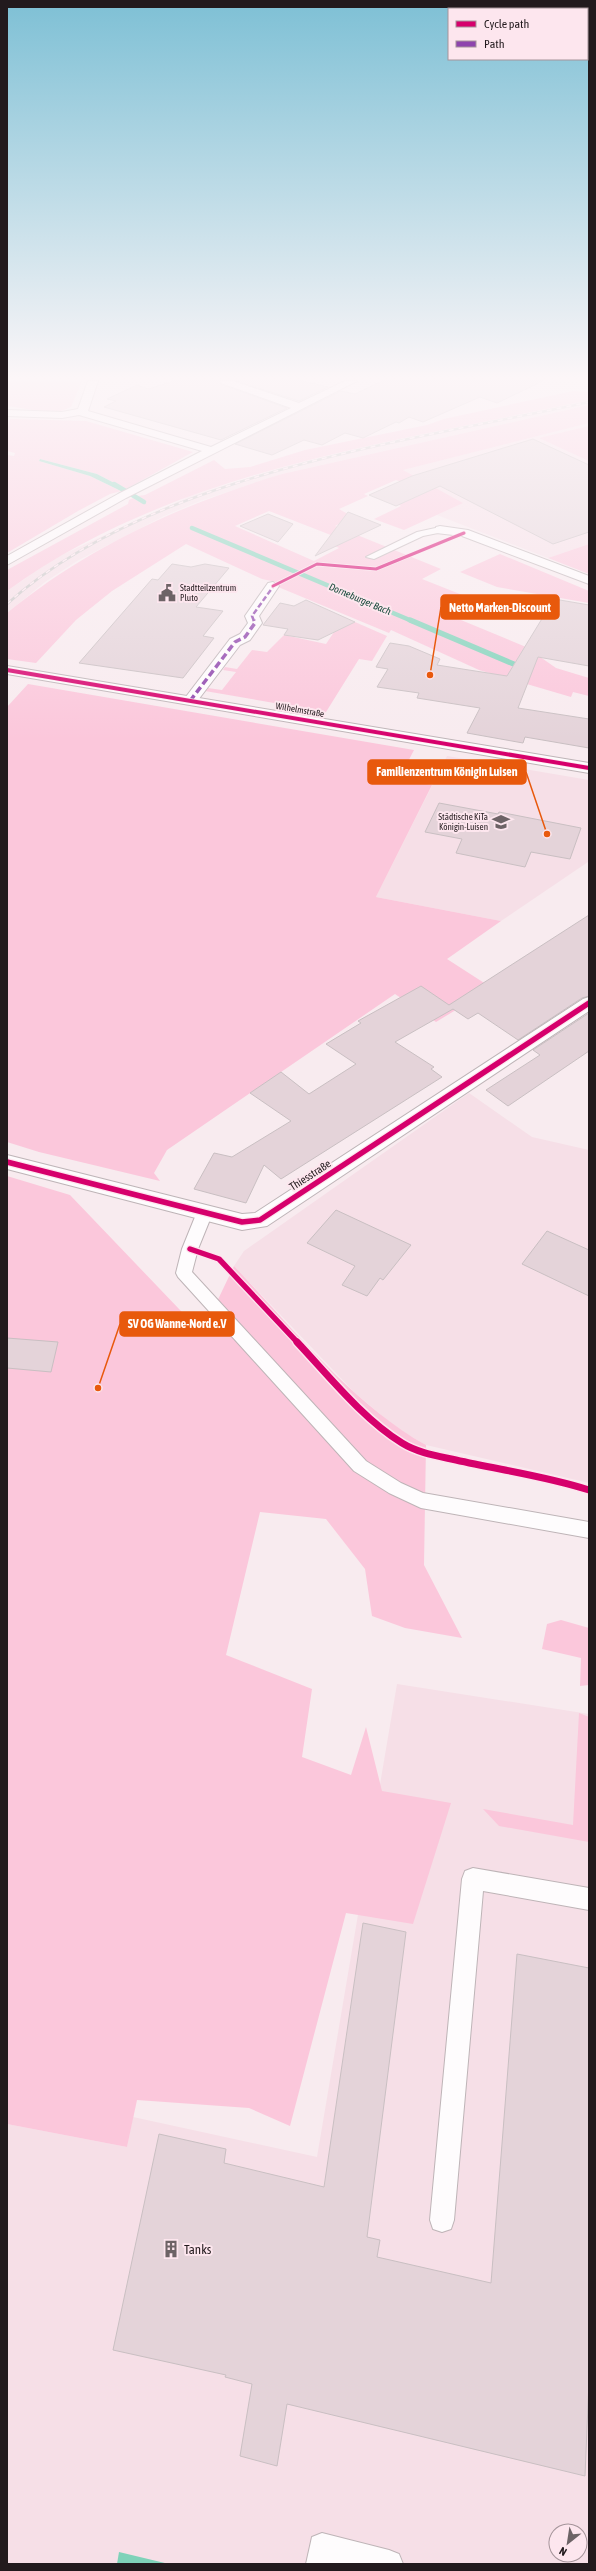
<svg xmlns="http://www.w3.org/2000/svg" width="596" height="2571" viewBox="0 0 596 2571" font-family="'Asap Condensed',sans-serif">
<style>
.built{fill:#f6dfe7;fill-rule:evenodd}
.green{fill:#fbc7db;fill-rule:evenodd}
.water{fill:#7fd2b9}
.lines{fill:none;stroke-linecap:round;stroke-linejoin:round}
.stream-far1{stroke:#7fd2b9;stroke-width:4.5}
.stream{stroke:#7fd2b9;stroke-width:5.5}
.building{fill:#e4d3d9;stroke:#c9bfc2}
.lane-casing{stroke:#beb4b7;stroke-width:2}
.street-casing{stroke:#beb4b7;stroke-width:2}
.secondary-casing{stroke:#beb4b7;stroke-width:2}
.lane{fill:#fefcfd;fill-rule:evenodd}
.street{fill:#fefcfd;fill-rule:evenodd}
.secondary{fill:#fefcfd;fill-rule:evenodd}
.rail-casing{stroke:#c8c6c6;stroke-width:2.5}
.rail{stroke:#fde6ee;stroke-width:1.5;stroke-dasharray:5;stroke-linecap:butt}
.quiet-far1{stroke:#8e44ad;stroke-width:2.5;stroke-dasharray:5.5 2.5;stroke-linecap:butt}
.quiet{stroke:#8e44ad;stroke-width:3.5;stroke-dasharray:7 3.5;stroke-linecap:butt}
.cycleway-far3-casing{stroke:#fde6ee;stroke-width:4.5}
.cycleway-far2-casing{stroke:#fde6ee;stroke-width:5.5}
.cycleway-far1-casing{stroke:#fde6ee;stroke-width:8}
.cycleway-casing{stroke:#fde6ee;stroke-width:10}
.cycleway-far3{stroke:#d6006c;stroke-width:3}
.cycleway-far2{stroke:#d6006c;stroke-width:4}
.cycleway-far1{stroke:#d6006c;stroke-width:5.5}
.cycleway{stroke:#d6006c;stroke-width:7}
.labels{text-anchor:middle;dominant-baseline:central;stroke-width:4;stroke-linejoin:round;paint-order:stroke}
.far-poi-label{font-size:9px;fill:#221a1d;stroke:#fde6ee;text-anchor:start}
.far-street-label{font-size:9px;fill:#221a1d;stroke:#fde6ee}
.far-water-label{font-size:10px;font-style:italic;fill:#144939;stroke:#fde6ee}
.street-label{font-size:11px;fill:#221a1d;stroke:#fde6ee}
.near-poi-label{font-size:13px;fill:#221a1d;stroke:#fde6ee;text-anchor:start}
.leader{fill:none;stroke:#e8590c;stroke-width:1.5}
.callout-dot{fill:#e8590c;stroke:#fde6ee;stroke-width:1.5}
.callout{fill:#e8590c;stroke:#e8590c;stroke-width:1.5}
.callout-label{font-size:12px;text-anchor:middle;font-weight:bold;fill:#fff}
</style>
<rect width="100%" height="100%" fill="#f8ebef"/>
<g class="built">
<path d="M589,400V405L282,474L200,501L164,516L77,561L45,582L7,613V591L55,558L190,496L290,465Z"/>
<path d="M589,423V544L548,558L437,515L462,503L402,470Z"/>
<path d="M447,756L589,780L588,862L501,921L376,897Z"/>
<path d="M469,1093L532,1137L589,1150V1483L426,1445L398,1429L355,1393L234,1266L244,1251Z"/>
<path d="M397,1684L589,1714V2564H7V2124L127,2147L133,2117L317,2157ZM556,2531H580V2555H556Z"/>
</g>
<g class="green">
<path d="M7,381H82L71,407L61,411H40L7,406Z"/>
<path d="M573,391L589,392V400C392,443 174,469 7,591V570L128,504L129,500L133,498L142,503L146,501L137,496L145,495L214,460L225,469L250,467L305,450L427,425L444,419Z"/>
<path d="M589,405V423L403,470L463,503L404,530L374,519L401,506L395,503L425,491L396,480L364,494L368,496L339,509L353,517L335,526L441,569L422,579L475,600L444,613L526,647L556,668L589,678V696L573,692L571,697L479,670L391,630L389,633L283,589L276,586L281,583L262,579L186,544L112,591L76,620L36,663L7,659V613C89,546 182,504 282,474ZM269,511L341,539L331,544L339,548L314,561L235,526Z"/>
<path d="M10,419L86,421L193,452L126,489L97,474L40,459L39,461L90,476L121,491L110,494L78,511L7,553V455L14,456L15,453L7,451V431Z"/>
<path d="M589,426V461L539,438Z"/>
<path d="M589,544V574L548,558Z"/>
<path d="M500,554L589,591V603L497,587L460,572Z"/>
<path d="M355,622L387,636L372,661L359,659L326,712L205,691L208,688L222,690L236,672L223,670L225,667L237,669L252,650L267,652L284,635L326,644L334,632Z"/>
<path d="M28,684L414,750L399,779L432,785L376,897L501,921L447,959L492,988L436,1022L395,994L167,1150L154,1173L160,1181L39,1152L7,1142V707Z"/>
<path d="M7,1176L70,1195L202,1333L234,1266C292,1327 352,1404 426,1445L424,1565L462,1638L405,1628L372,1616L365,1569L326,1519L260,1512L226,1655L312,1689L302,1757L351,1775L366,1727L382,1791L451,1803L413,1924L346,1913L290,2126L249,2108L137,2100L127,2147L7,2124Z"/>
<path d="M561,1620L589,1628V1685L580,1686L581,1658L542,1649L547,1624Z"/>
<path d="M579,1713L589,1717V1842L499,1826L483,1809L573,1825Z"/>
</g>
<g class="water">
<path d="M40,459L97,474L126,489L121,491L90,476L39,461Z"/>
<path d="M119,2552L169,2564H117Z"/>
</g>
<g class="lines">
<g class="stream-far1">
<path d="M114,484L144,502"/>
<path d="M192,528L412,621"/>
</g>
<path class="stream" d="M410,620L523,668"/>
</g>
<g class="building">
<path d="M173,381H219L220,384L287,408L221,440L104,407L116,401L107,399L137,385L149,389Z"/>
<path d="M236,381H302L328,387L299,401Z"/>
<path d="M382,381H543L497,403L480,397L423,422L409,417L399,423L396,422L363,438L345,433L322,445L304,440L272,455L235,444L341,391L355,394Z"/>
<path d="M533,439L589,465V532L553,544L440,486L396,506L369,495L412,476Z"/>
<path d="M348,512L381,525L315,556Z"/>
<path d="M268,514L293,524L278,542L240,526Z"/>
<path d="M172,564L191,567L205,564L229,568L196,607L223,611L203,636L214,638L183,678L79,663L152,579L158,580Z"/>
<path d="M554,599L589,605V666L538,657L518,708L589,719V748L525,737L523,743L467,733L480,708L417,698L419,693L377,687L388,669L376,667L390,643L409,646L440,659L437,665L507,676Z"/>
<path d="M306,600L355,622L318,640L284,635L288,629L263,625L280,603L294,606Z"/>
<path d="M439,803L498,814L499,812L581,828L570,859L531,852L525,867L456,853L462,839L425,832Z"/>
<path d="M589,915V996L582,998L518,1040L478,1013L468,1019L453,1009L395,1042L434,1067L431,1069L442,1077L281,1179L264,1165L246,1203L194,1189L214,1153L232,1157L291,1121L250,1093L281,1072L309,1094L356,1064L326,1044L361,1023L358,1021L421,986L449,1005Z"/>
<path d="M589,1013V1051L508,1106L486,1090L540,1055L533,1050Z"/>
<path d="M336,1210L411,1245L383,1280L380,1278L367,1296L342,1285L355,1266L307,1243Z"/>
<path d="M547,1231L589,1250V1296L522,1264Z"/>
<path d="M7,1338L58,1342L51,1372L7,1368Z"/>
<path d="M363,1923L406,1932L367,2237L380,2240L377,2257L491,2283L517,1954L589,1968V2381L585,2476L287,2404L277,2466L240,2456L252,2384L225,2377L226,2375L113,2350L159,2134L226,2149L224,2163L324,2187Z"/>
</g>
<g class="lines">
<g class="lane-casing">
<g id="lane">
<path d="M440,527L443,528V532L423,536L374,559L366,557L417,532Z"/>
<path d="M205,1206L210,1208L213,1212L198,1249L192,1272L366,1461L401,1483L423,1493L589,1522V1538L421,1508L389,1493L354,1471L178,1277L176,1273L182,1249L197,1212L200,1208Z"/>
<path d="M473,1868L589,1888V1910L483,1891L454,2220L451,2229L442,2232L433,2229L430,2220L462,1879L465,1871Z"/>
<path d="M322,2533L389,2550L399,2554L403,2564H306L312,2537Z"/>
</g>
</g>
<g class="street-casing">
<g id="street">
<path d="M88,381H98L88,411L211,447L291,408L221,383L220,381H233L299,403L345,381H357L126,498L7,565V556L118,494L202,451L79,415L62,418L7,416V410L62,412L78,409Z"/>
<path d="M440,526L468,530L589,576V584L462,536L436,533V527Z"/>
<path d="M273,582L279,586L259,616L262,623L250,640L240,645L195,704H185L183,701L185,698L230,639L240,634L248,623L245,616L268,583Z"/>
<path d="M589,997V1011L267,1226L242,1230L7,1169V1155L242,1214L255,1213L583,999Z"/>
</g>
</g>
<g class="secondary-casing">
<path id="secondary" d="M7,666L589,763V773L7,674Z"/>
</g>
<use href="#lane" class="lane"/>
<use href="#street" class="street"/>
<use href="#secondary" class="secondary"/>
<g class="rail-casing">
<path id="rail" d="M7,604C150,474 405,442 589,402"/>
</g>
<use href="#rail" class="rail"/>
<path class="quiet-far1" d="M254,621L252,616L275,584"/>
<path class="quiet" d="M190,701L235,642L245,637L255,623L254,620"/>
<g class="cycleway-far3-casing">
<path id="cycleway-far3" d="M273,586L317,564L376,569L464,533"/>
</g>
<g class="cycleway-far2-casing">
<path id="cycleway-far2" d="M7,670L589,768"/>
</g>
<g class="cycleway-far1-casing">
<g id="cycleway-far1">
<path d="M7,1162L242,1222L260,1220L589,1003"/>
<path d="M190,1249L219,1259L298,1343"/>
</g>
</g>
<g class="cycleway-casing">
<path id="cycleway" d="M297,1342C328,1375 363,1419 402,1443C418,1453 438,1456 456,1460C500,1470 546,1476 589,1490"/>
</g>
<use href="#cycleway-far3" class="cycleway-far3"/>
<use href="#cycleway-far2" class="cycleway-far2"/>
<use href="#cycleway-far1" class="cycleway-far1"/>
<use href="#cycleway" class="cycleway"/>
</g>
<linearGradient id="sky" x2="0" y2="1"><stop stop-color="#7ec0d5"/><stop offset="0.51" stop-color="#fcf6f8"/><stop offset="1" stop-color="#fcf6f8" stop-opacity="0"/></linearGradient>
<rect width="596" height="740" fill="url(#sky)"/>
<defs>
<g id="civic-bare" transform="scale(1.38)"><path d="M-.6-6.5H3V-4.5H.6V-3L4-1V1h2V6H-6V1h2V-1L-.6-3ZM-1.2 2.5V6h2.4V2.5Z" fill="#6d6366" stroke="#fde6ee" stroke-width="2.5" paint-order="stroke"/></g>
<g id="school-bare" transform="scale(1.38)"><path d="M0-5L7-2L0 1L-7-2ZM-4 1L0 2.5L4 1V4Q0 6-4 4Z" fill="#6d6366" stroke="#fde6ee" stroke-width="2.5" paint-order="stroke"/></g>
<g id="building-bare" transform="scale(1.38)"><path d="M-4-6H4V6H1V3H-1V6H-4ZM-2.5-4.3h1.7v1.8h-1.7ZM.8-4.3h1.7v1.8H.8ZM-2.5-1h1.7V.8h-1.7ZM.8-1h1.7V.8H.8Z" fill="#6d6366" stroke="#fde6ee" stroke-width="2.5" paint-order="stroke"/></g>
</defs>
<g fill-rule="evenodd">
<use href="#civic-bare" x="167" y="593"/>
<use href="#school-bare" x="501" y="822"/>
<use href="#building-bare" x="171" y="2249"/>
</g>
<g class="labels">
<g class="far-poi-label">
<text x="180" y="588">Stadtteilzentrum<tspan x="180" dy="10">Pluto</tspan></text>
<text x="488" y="817" text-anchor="end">Städtische KiTa<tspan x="488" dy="10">Königin-Luisen</tspan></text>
</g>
<g class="far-street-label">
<text transform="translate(300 710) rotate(10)">Wilhelmstraße</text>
</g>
<g class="far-water-label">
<text transform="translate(360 599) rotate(23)">Dorneburger Bach</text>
</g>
<g class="street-label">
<text transform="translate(310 1175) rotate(-33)">Thiesstraße</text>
</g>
<g class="near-poi-label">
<text x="184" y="2249">Tanks</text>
</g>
</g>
<path class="leader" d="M430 675L441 607M547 834L526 772M98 1388L120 1324"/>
<g class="callout-dot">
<circle cx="430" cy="675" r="4"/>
<circle cx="547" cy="834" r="4"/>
<circle cx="98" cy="1388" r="4"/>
</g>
<g class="callout">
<rect x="441" y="595" width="118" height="24" rx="4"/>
<rect x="368" y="760" width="158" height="24" rx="4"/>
<rect x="120" y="1312" width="114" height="24" rx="4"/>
</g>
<g class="callout-label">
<text x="500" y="612">Netto Marken-Discount</text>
<text x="447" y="776">Familienzentrum Königin Luisen</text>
<text x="177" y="1328">SV OG Wanne-Nord e.V</text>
</g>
<rect width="596" height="2571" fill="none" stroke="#221a1d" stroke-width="16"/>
<rect x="448" y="8" width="140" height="52" fill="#fde6ee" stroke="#a5949a"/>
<rect x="456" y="21" width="20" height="6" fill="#d6006c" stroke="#a5949a"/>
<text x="484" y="28" font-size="12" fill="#221a1d">Cycle path</text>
<rect x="456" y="41" width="20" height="6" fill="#8e44ad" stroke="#a5949a"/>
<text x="484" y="48" font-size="12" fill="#221a1d">Path</text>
<g transform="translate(568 2543) rotate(210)"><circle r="19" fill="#fde6ee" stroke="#a5949a"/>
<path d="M0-3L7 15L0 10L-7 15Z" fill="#6d6366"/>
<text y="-6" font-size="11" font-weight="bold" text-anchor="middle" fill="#221a1d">N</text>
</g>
</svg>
